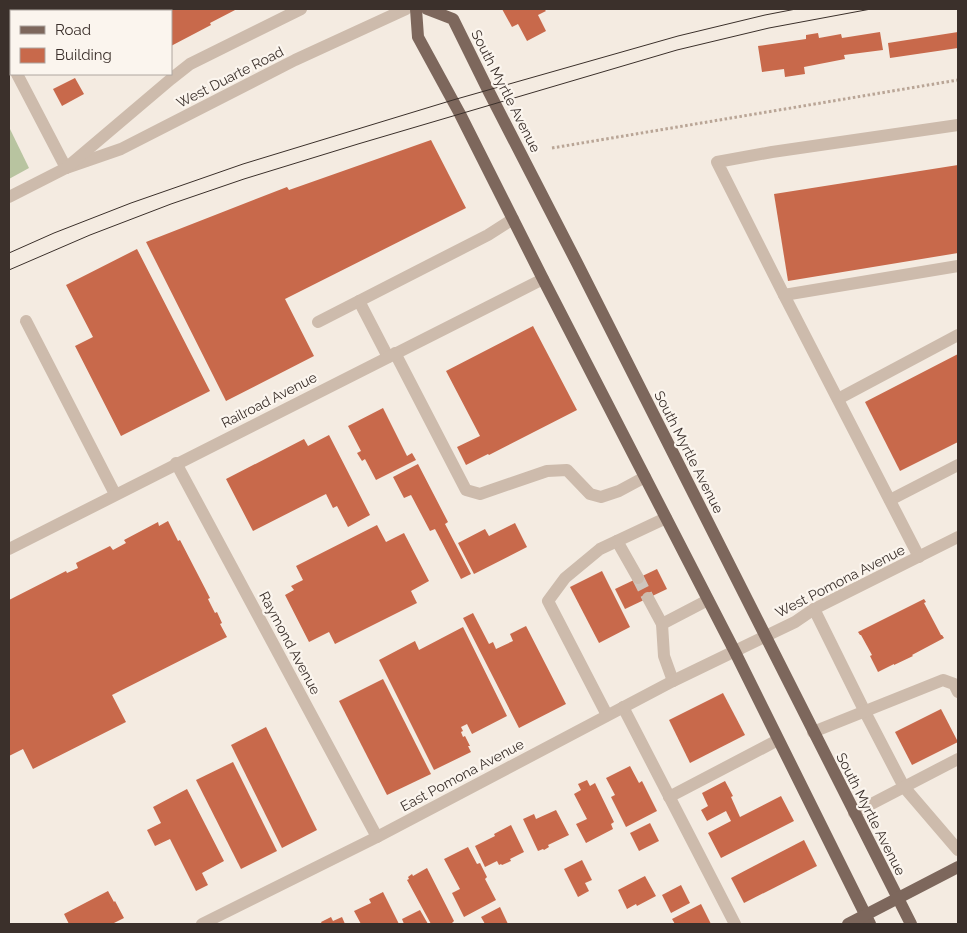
<svg xmlns="http://www.w3.org/2000/svg" width="967" height="933" viewBox="0 0 967 933" font-family="Raleway,sans-serif">
<style>
.green{fill:#b8c4a0}
.building{fill:#c8694b}
.lines{fill:none;stroke-linecap:round;stroke-linejoin:round}
.minor-tunnel{stroke:#cfc6bd;stroke-width:12;stroke-dasharray:12 6;stroke-linecap:butt}
.path{stroke:#b9a596;stroke-width:3;stroke-dasharray:2.5 2.5;stroke-linecap:butt}
.minor{stroke:#cdbbac;stroke-width:12}
.major{stroke:#7d675c;stroke-width:12}
.tram{stroke:#3b302b;stroke-width:1}
.labels{text-anchor:middle;dominant-baseline:central;stroke-width:4.5;stroke-linejoin:round;paint-order:stroke}
.street-label{font-size:14px;fill:#3b302b;stroke:#fbf5ee}
</style>
<rect width="100%" height="100%" fill="#f4ebe1"/>
<path class="green" d="M9,127L29,168L9,179Z"/>
<g class="building">
<path d="M78,9H237L210,23L211,25L171,46V11H79Z"/>
<path d="M502,9H544L546,11L538,15L546,31L527,41L518,24L512,27Z"/>
<path d="M880,32L883,50L844,55L845,59L804,67L805,74L785,77L784,69L762,72L758,46L806,39V35L818,33L819,38L841,34L842,38Z"/>
<path d="M958,32V48L890,58L888,43Z"/>
<path d="M75,78L84,94L62,106L53,89Z"/>
<path d="M431,140L466,208L285,299L314,356L226,401L146,242L287,187L289,190Z"/>
<path d="M958,165V253L788,281L774,194Z"/>
<path d="M137,249L210,391L121,436L75,346L93,337L66,285Z"/>
<path d="M533,326L577,410L489,455L488,454L466,465L457,447L480,436L446,371Z"/>
<path d="M958,354V442L900,471L865,402Z"/>
<path d="M383,408L407,456L412,453L416,460L376,480L365,459L362,461L357,453L361,451L348,426Z"/>
<path d="M329,435L370,515L348,527L337,506L333,508L326,494L253,531L226,479L304,439L308,446Z"/>
<path d="M418,464L448,522L445,524L471,574L461,579L435,529L430,531L411,495L404,498L393,477Z"/>
<path d="M168,521L178,541L180,540L210,598L208,599L215,613L217,612L222,623L220,624L227,637L112,695L126,722L33,769L23,749L9,756V600L66,571L67,573L78,568L76,563L110,546L113,550L126,543L124,540L158,522L159,526Z"/>
<path d="M515,523L527,547L474,574L458,543L485,529L489,536Z"/>
<path d="M377,525L386,542L404,533L429,581L411,591L417,603L335,644L329,632L309,642L285,595L294,590L291,586L303,580L296,566Z"/>
<path d="M657,569L667,589L625,609L615,589Z"/>
<path d="M602,571L630,627L599,643L570,587Z"/>
<path d="M924,599L926,602L924,603L941,635H942L944,638L912,655L913,656L894,665V664L878,672L870,656L872,655L861,635H860L858,632Z"/>
<path d="M473,613L489,644L493,642L496,649L513,641L510,634L526,626L566,704L519,728L463,618Z"/>
<path d="M463,627L507,716L472,734L467,724L461,727L463,731L461,732L463,737L465,736L470,746H468L471,752L434,770L379,660L415,641L419,650Z"/>
<path d="M383,679L431,774L387,795L339,701Z"/>
<path d="M723,693L745,735L690,763L669,720Z"/>
<path d="M941,709L958,742L912,765L895,732Z"/>
<path d="M266,727L317,830L282,848L231,745Z"/>
<path d="M233,762L277,851L241,869L196,780Z"/>
<path d="M630,766L639,783L642,781L657,811L626,827L611,797L615,795L606,778Z"/>
<path d="M587,780L590,786L595,783L614,822L611,824L613,829L586,843L576,824L587,819L574,794L581,790L578,784Z"/>
<path d="M725,781L733,796L731,797L740,817L781,796L794,821L721,858L708,833L731,821L726,811L707,821L701,810L708,806L702,793Z"/>
<path d="M187,789L224,861L202,873L208,885L196,891L170,839L155,846L147,830L161,823L153,807Z"/>
<path d="M556,810L569,835L548,845L549,847L544,850L543,849L538,851L523,819L534,814L536,819Z"/>
<path d="M650,823L659,841L639,851L630,833Z"/>
<path d="M511,825L524,852L510,859L511,861L502,865L501,864L499,865L497,861L485,867L475,846L495,836L494,834Z"/>
<path d="M804,840L817,866L744,903L731,878Z"/>
<path d="M468,847L477,864L480,863L487,877L485,879L496,900L464,917L452,893L460,889L444,859Z"/>
<path d="M582,860L592,880L585,883L589,891L578,897L564,869Z"/>
<path d="M427,868L454,921L452,923L453,924H431L407,880L409,879L408,877L412,874L413,876Z"/>
<path d="M645,876L656,896L637,906L636,904L627,909L618,890Z"/>
<path d="M681,885L690,903L671,913L662,895Z"/>
<path d="M108,891L114,902L115,901L124,918L112,924H69L64,914Z"/>
<path d="M383,892L399,924H361L354,911L371,903L369,899Z"/>
<path d="M701,904L711,924H675L672,919Z"/>
<path d="M500,907L508,924H485L481,917Z"/>
<path d="M420,910L428,924H404L402,919Z"/>
<path d="M331,917L333,921L342,917L345,924H322L321,922Z"/>
</g>
<g class="lines">
<path class="minor-tunnel" d="M638,578L648,598"/>
<path class="path" d="M552,148L958,80"/>
<g class="minor">
<path d="M9,57L11,62"/>
<path d="M17,74L66,168"/>
<path d="M66,168L121,149L295,60L406,9"/>
<path d="M9,197L66,168L171,79L190,64L301,9"/>
<path d="M784,295L958,266"/>
<path d="M359,301L388,357"/>
<path d="M26,321L115,494"/>
<path d="M318,322L488,235L513,219"/>
<path d="M395,353L466,490L480,494L547,471L567,470L590,494L601,497L619,491L645,477"/>
<path d="M838,399L958,335"/>
<path d="M176,463L377,837"/>
<path d="M890,500L958,465"/>
<path d="M617,541L638,578"/>
<path d="M9,549L543,279"/>
<path d="M919,557L784,295L717,162L772,152L958,125"/>
<path d="M648,598L662,624L664,656L673,681"/>
<path d="M814,609L865,712L904,787L958,850"/>
<path d="M662,624L708,600"/>
<path d="M623,707L735,924"/>
<path d="M607,715L548,601L565,578L600,549L666,518"/>
<path d="M813,732L943,680L954,684L958,692"/>
<path d="M669,797L778,740"/>
<path d="M854,813L958,759"/>
<path d="M202,924L377,837L673,681L795,622L814,609L958,537"/>
</g>
<g class="major">
<path d="M416,9L418,37L460,114L543,279L734,650L870,924"/>
<path d="M427,9L453,19L488,90L577,263L911,924"/>
<path d="M848,924L958,867"/>
</g>
<g class="tram">
<path d="M9,253L54,233L131,203L243,164L453,100L678,36L765,15L796,9"/>
<path d="M9,270L90,235L171,204L244,179L358,144L677,50L769,28L871,9"/>
</g>
</g>
<g class="labels">
<g class="street-label">
<text transform="translate(230 77) rotate(-27)">West Duarte Road</text>
<text transform="translate(506 91) rotate(63)">South Myrtle Avenue</text>
<text transform="translate(269 400) rotate(-27)">Railroad Avenue</text>
<text transform="translate(689 452) rotate(63)">South Myrtle Avenue</text>
<text transform="translate(840 581) rotate(-27)">West Pomona Avenue</text>
<text transform="translate(290 643) rotate(62)">Raymond Avenue</text>
<text transform="translate(462 775) rotate(-28)">East Pomona Avenue</text>
<text transform="translate(871 814) rotate(63)">South Myrtle Avenue</text>
</g>
</g>
<rect width="967" height="933" fill="none" stroke="#3b302b" stroke-width="20"/>
<rect x="10" y="10" width="162" height="65" fill="#fbf5ee" stroke="#aea6a0"/>
<rect x="20" y="26" width="25" height="8" fill="#7d675c" stroke="#aea6a0"/>
<text x="55" y="35" font-size="15" fill="#3b302b">Road</text>
<rect x="20" y="48" width="25" height="15" fill="#c8694b" stroke="#aea6a0"/>
<text x="55" y="60" font-size="15" fill="#3b302b">Building</text>
</svg>
